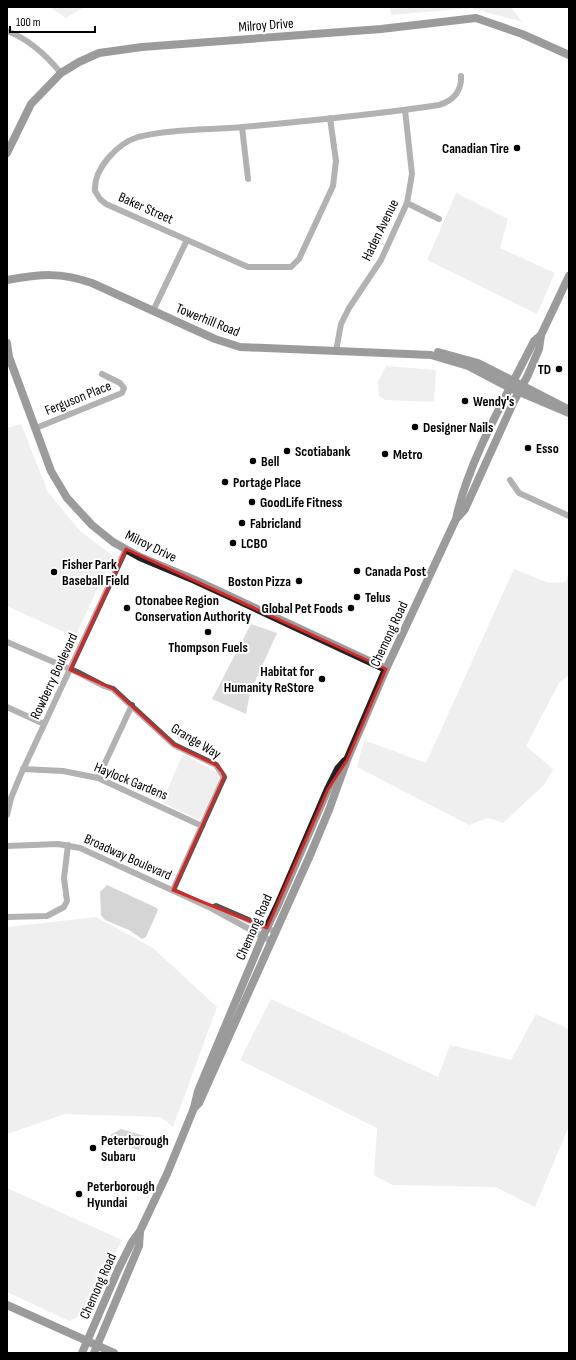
<svg xmlns="http://www.w3.org/2000/svg" width="576" height="1360" viewBox="0 0 576 1360" font-family="'Sofia Sans Condensed',sans-serif">
<style>
.green{fill:#dcdcdc}
.water{fill:#a3a3a3}
.lines{fill:none;stroke-linecap:round;stroke-linejoin:round}
.street{stroke:#555;stroke-width:6}
.secondary{stroke:#222;stroke-width:8}
.marked{fill:none;stroke:#d62828;stroke-width:3;stroke-linejoin:round}
.poi-dot{fill:#000;stroke:#fff;stroke-width:1.5}
.labels{text-anchor:middle;dominant-baseline:central;stroke-width:4;stroke-linejoin:round;paint-order:stroke}
.street-label{font-size:14px;fill:#000;stroke:#fff}
.poi-label{font-size:14px;font-weight:bold;fill:#000;stroke:#fff;text-anchor:start}
</style>
<rect width="100%" height="100%" fill="#fff"/>
<g class="green">
<path d="M50,7H84L66,18Z"/>
<path d="M390,7H511L522,22L470,8L391,15Z"/>
<path d="M456,193L508,219L500,248L555,273L537,314L427,260Z"/>
<path d="M386,366L436,370L434,402L385,400L379,396L378,382Z"/>
<path d="M21,424L48,492L79,530L113,556L75,637L7,606V428Z"/>
<path d="M514,569L549,583L566,582L569,570V675L559,683L526,746L553,769L544,785L503,823L488,818L469,825L357,767L364,740L426,763Z"/>
<path d="M251,624L277,633L250,693L246,714L212,699Z"/>
<path d="M183,754L220,774C220,788 209,809 199,820L162,802Z"/>
<path d="M96,917L153,948L217,1007L173,1127L161,1117L65,1114L7,1134V927Z"/>
<path d="M271,999L438,1077L450,1045L511,1060L536,1014L569,1029V1126L535,1207L496,1187L392,1185L374,1175L377,1128L240,1060Z"/>
<path d="M7,1188L122,1240L83,1314L69,1321L7,1292Z"/>
</g>
<g class="water">
<path d="M107,885L157,908L158,910L146,937L142,939L129,930L105,920L101,915L100,892Z"/>
<path d="M121,1129L145,1136L144,1145L138,1150L124,1144L110,1135Z"/>
</g>
<g class="lines">
<g class="street">
<path d="M7,31C29,39 46,55 61,73"/>
<path d="M330,118L336,161L333,186L299,259L291,267H248L106,204L100,199L95,191C93,169 118,143 138,137C169,129 211,130 243,127C308,121 374,115 439,105C453,101 462,91 461,76"/>
<path d="M242,127L248,179"/>
<path d="M407,203L439,219"/>
<path d="M153,311L187,240"/>
<path d="M336,351L341,324L349,308L381,260L407,203L412,174L405,110"/>
<path d="M36,428L122,393L124,388L120,383L102,374"/>
<path d="M510,480L519,493L569,516"/>
<path d="M7,642L77,672L104,686L113,689L174,745L216,765L224,777L173,890"/>
<path d="M7,707L44,724"/>
<path d="M23,769L63,771L98,778L202,826"/>
<path d="M98,778L132,705"/>
<path d="M7,815L11,798L21,774L126,549"/>
<path d="M7,846L58,844L80,848L211,908L271,941"/>
<path d="M211,908L216,906L276,932"/>
<path d="M7,917L47,916L64,907L67,901L64,878L68,845"/>
</g>
<g class="secondary">
<path d="M7,153L31,104L61,73L79,62L99,53L142,47L381,29L476,18L522,34L569,55"/>
<path d="M7,280C41,274 60,272 92,283L215,339L240,347L431,355L468,366L510,388L569,413"/>
<path d="M7,343L9,357L51,471L67,498L92,525L113,542L140,557L195,580L386,669"/>
<path d="M438,352L478,363L566,408"/>
<path d="M458,517L465,509L514,401L528,375L539,349L541,335L569,276"/>
<path d="M194,1108L199,1103L311,853L329,810L347,760L386,669L456,519C468,461 507,395 534,341L541,335"/>
<path d="M7,1305L114,1353"/>
<path d="M82,1353L118,1270L132,1242L140,1231L167,1174L194,1108L198,1091L263,936L278,905L328,789L338,769L345,761"/>
<path d="M94,1353L139,1246L140,1232"/>
</g>
</g>
<path d="M0 0H576V1360H0ZM126,549L386,669L347,760L328,789L267,928L173,890L224,777L222,772L216,765L174,745L113,689L70,670Z" fill="#fff" fill-opacity=".55" fill-rule="evenodd"/>
<path class="marked" d="M126,549L386,669L347,760L328,789L267,928L173,890L224,777L222,772L216,765L174,745L113,689L70,670Z"/>
<g class="poi-dot">
<circle cx="517" cy="148" r="4"/>
<circle cx="559" cy="369" r="4"/>
<circle cx="465" cy="401" r="4"/>
<circle cx="415" cy="427" r="4"/>
<circle cx="528" cy="448" r="4"/>
<circle cx="287" cy="451" r="4"/>
<circle cx="385" cy="454" r="4"/>
<circle cx="253" cy="461" r="4"/>
<circle cx="225" cy="482" r="4"/>
<circle cx="252" cy="502" r="4"/>
<circle cx="242" cy="523" r="4"/>
<circle cx="233" cy="543" r="4"/>
<circle cx="357" cy="571" r="4"/>
<circle cx="54" cy="572" r="4"/>
<circle cx="299" cy="581" r="4"/>
<circle cx="357" cy="597" r="4"/>
<circle cx="127" cy="608" r="4"/>
<circle cx="351" cy="608" r="4"/>
<circle cx="208" cy="632" r="4"/>
<circle cx="322" cy="679" r="4"/>
<circle cx="93" cy="1148" r="4"/>
<circle cx="79" cy="1194" r="4"/>
</g>
<g class="labels">
<g class="street-label">
<text transform="translate(266 25) rotate(-4)">Milroy Drive</text>
<text transform="translate(146 208) rotate(24)">Baker Street</text>
<text transform="translate(380 230) rotate(-64)">Haden Avenue</text>
<text transform="translate(208 320) rotate(22)">Towerhill Road</text>
<text transform="translate(78 398) rotate(-22)">Ferguson Place</text>
<text transform="translate(151 546) rotate(26)">Milroy Drive</text>
<text transform="translate(389 634) rotate(-65)">Chemong Road</text>
<text transform="translate(54 676) rotate(-65)">Rowberry Boulevard</text>
<text transform="translate(196 741) rotate(31)">Grange Way</text>
<text transform="translate(131 781) rotate(22)">Haylock Gardens</text>
<text transform="translate(128 857) rotate(24)">Broadway Boulevard</text>
<text transform="translate(254 927) rotate(-66)">Chemong Road</text>
<text transform="translate(98 1286) rotate(-66)">Chemong Road</text>
</g>
<g class="poi-label">
<text x="509" y="148" text-anchor="end">Canadian Tire</text>
<text x="551" y="369" text-anchor="end">TD</text>
<text x="473" y="401">Wendy's</text>
<text x="423" y="427">Designer Nails</text>
<text x="536" y="448">Esso</text>
<text x="295" y="451">Scotiabank</text>
<text x="393" y="454">Metro</text>
<text x="261" y="461">Bell</text>
<text x="233" y="482">Portage Place</text>
<text x="260" y="502">GoodLife Fitness</text>
<text x="250" y="523">Fabricland</text>
<text x="241" y="543">LCBO</text>
<text x="62" y="564">Fisher Park<tspan x="62" dy="16">Baseball Field</tspan></text>
<text x="365" y="571">Canada Post</text>
<text x="291" y="581" text-anchor="end">Boston Pizza</text>
<text x="365" y="597">Telus</text>
<text x="135" y="600">Otonabee Region<tspan x="135" dy="16">Conservation Authority</tspan></text>
<text x="343" y="608" text-anchor="end">Global Pet Foods</text>
<text x="208" y="647" text-anchor="middle">Thompson Fuels</text>
<text x="314" y="671" text-anchor="end">Habitat for<tspan x="314" dy="16">Humanity ReStore</tspan></text>
<text x="101" y="1140">Peterborough<tspan x="101" dy="16">Subaru</tspan></text>
<text x="87" y="1186">Peterborough<tspan x="87" dy="16">Hyundai</tspan></text>
</g>
</g>
<rect width="576" height="1360" fill="none" stroke="#000000" stroke-width="16"/>
<path d="M10 26v6h85v-6" fill="none" stroke="#000000" stroke-width="2"/>
<text x="16" y="26" font-size="12" fill="#000000" stroke="#ffffff" stroke-width="3" paint-order="stroke">100 m</text>
</svg>
